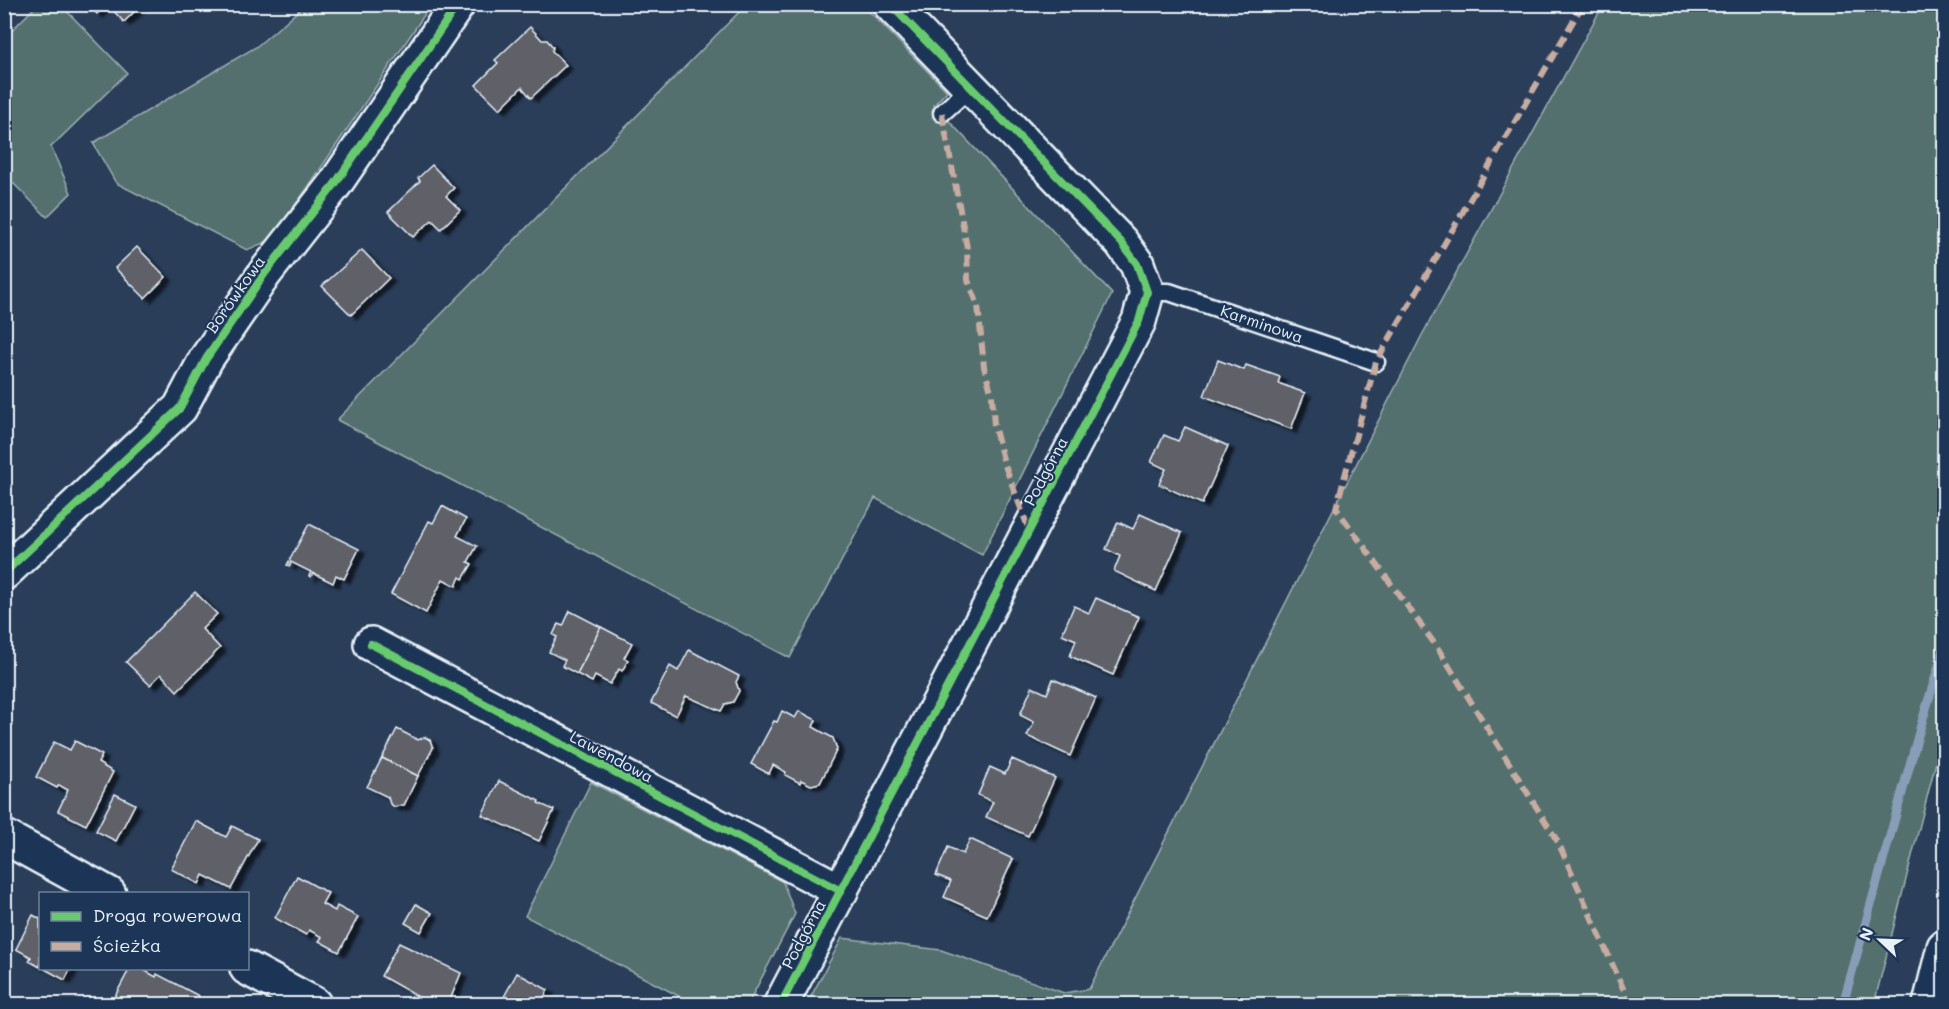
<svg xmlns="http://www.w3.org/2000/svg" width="1949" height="1009" viewBox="0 0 1949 1009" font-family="Mali,sans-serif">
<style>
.green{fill:#53706e;stroke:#9eb0b3;stroke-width:1.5}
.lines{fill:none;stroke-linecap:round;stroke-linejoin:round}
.stream{stroke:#889eb8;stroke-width:9}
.building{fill:#5e6168;stroke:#e8f1f8;stroke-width:1.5;filter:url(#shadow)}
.service-casing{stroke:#e8f1f8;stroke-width:21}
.minor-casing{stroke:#e8f1f8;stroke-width:38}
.motorway-casing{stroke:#e8f1f8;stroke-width:38}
.service{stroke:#1d3557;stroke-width:16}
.minor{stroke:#1d3557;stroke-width:33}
.motorway{stroke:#1d3557;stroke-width:33}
.quiet{stroke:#c7aca2;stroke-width:6;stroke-dasharray:12 6;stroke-linecap:butt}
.cycleway-casing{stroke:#1d3557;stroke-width:11}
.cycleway{stroke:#67ca6e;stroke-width:8}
.labels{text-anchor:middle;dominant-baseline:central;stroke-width:4.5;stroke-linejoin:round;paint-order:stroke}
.street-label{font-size:16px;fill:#e8f1f8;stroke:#1d3557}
</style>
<defs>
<filter id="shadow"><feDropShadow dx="6" dy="4" stdDeviation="1.5" flood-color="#0009"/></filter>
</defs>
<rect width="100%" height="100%" fill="#2a3e5a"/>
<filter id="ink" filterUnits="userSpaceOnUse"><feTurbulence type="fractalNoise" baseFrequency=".0167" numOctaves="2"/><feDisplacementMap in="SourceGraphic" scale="12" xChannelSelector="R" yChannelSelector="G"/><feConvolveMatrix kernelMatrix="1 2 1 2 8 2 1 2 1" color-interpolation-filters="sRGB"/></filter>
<g filter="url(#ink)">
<g class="green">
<path d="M38,4L61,5L127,73L51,147L71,193L47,217L4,174L5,37Z"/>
<path d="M305,5H431L273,239L247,250L116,183L93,143L256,47Z"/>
<path d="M746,5H863L947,91L934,105L1112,294L982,555L875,498L790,658L337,420Z"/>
<path d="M1603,5H1944V731L1874,1004H807L842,938L941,950L1064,993L1089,989L1421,337Z"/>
<path d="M591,782L783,882L795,914L748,1004H694L525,916Z"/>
</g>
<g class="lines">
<path class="stream" d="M1843,1004L1921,725L1944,649"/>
</g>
<g class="building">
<path d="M88,4H107L97,14Z"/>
<path d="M107,4H142L124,22Z"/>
<path d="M530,27L542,40H547L553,47L552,51L566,65L531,98L522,87L500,109L476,85L498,63L495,60Z"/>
<path d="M432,165L454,188L446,196L460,210L441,229L432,220L413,237L388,212L420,181L418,178Z"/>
<path d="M137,247L166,277L145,298L115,268Z"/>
<path d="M362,250L389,278L351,315L322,286Z"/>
<path d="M1218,360L1244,370L1246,365L1280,377L1278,383L1305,393L1291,429L1204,396Z"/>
<path d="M1185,427L1228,446L1202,504L1159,484L1166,469L1151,462L1164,435L1178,441Z"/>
<path d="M442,506L466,519L457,536L477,546L468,562L472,564L463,579L460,577L456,586L443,579L426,613L391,594L429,521L433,523Z"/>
<path d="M1140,514L1182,533L1156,591L1114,571L1120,556L1106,549L1118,522L1133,529Z"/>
<path d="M309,524L359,549L344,579L336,575L333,583L313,573L311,577L309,576L311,572L291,562L290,566L287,565Z"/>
<path d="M195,592L217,614L202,629L220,648L177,691L161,674L150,685L126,662Z"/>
<path d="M1096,598L1139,617L1113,675L1070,656L1076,640L1062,634L1074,606L1089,613Z"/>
<path d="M570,611L601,627L577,674L562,666L565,660L549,652L557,637L553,635L558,624L563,626Z"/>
<path d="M601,627L632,643L624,658L628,660L622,671L619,669L610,684L595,676L592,682L577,674Z"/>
<path d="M689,650L739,676L736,682L739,691L733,702L725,704L721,711L686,696L676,716L651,703L670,666L678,671Z"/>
<path d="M1053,679L1096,698L1070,756L1027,736L1034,722L1020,715L1032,687L1047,694Z"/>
<path d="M782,711L795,718L799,711L816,720L813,727L833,738L837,749L820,783L811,785L801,780L800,783L785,775L786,772L773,765L769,774L751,764L774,721L777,722Z"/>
<path d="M397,729L418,740L425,737L430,740L433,748L418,776L382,758Z"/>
<path d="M75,741L102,755L98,763L113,772L86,825L58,811L68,790L59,785L57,788L36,777L54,742L70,750Z"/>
<path d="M382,758L418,776L404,805L395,807L390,804L388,797L367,787Z"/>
<path d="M1012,759L1055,778L1028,836L986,817L993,802L978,795L990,767L1005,774Z"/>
<path d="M499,781L539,801L538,803L554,810L539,841L482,815Z"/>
<path d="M115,794L135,804L116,841L96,831Z"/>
<path d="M196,821L226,837L232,826L258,839L231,889L203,875L199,884L171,869Z"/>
<path d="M970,839L1013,859L987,916L944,897L951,881L936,875L948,847L963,854Z"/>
<path d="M297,876L328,893L322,904L335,911L337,906L358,917L339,952L319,941L322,937L309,930L306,935L275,918Z"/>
<path d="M416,904L432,913L421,932L405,923Z"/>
<path d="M33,915L40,919V967L29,961L31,957L16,949Z"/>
<path d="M399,943L461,973L450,1000L447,999L444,1004H431L381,976Z"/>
<path d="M43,968H71L65,980Z"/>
<path d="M130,968H140L156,977L157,974L199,996L195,1004H127L114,998Z"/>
<path d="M517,973L548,990L540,1004H500Z"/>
</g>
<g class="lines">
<g class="service-casing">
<g id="service">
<path d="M942,113L971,87"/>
<path d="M1147,292H1169L1376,362"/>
</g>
</g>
<g class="minor-casing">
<g id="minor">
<path d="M4,573L180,408L206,359L265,273L335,184L458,4"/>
<path d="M371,644L841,891"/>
<path d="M5,837L109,894"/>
<path d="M247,968L314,1004"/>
<path d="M781,1004L1139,321L1147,292L1137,264L1121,242L890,4"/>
</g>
</g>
<g class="motorway-casing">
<path id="motorway" d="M1930,1004L1944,947"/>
</g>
<use href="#service" class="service"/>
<use href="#minor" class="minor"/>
<use href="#motorway" class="motorway"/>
<g class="quiet">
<path d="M1583,4L1376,362L1336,508L1437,647L1558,842L1630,1004"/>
<path d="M942,113L967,248L968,280L978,305L984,367L992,395L994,426L1004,463L1029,530"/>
</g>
<g class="cycleway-casing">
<g id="cycleway">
<path d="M4,573L180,408L206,359L265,273L335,184L458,4"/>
<path d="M371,644L841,891"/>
<path d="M781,1004L1139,321L1147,292L1137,264L1121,242L890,4"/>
</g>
</g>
<use href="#cycleway" class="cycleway"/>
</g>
</g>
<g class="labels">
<g class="street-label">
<text transform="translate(235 294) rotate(-55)">Borówkowa</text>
<text transform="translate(1262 323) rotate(19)">Karminowa</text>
<text transform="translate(1045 471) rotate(-62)">Podgórna</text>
<text transform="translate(612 756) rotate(28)">Lawendowa</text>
<text transform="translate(803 934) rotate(-62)">Podgórna</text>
</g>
</g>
<rect width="1949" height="1009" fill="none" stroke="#1d3557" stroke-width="24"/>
<rect x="12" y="12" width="1925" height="985" fill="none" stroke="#e8f1f8" stroke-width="2" filter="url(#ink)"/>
<rect x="39" y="892" width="210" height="78" fill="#1d3557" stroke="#6e8097" stroke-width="1.5"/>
<rect x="51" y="912" width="30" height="9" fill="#67ca6e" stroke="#6e8097" stroke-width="1.5"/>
<text x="93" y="922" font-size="18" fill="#e8f1f8">Droga rowerowa</text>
<rect x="51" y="942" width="30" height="9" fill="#c7aca2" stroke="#6e8097" stroke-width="1.5"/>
<text x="93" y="952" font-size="18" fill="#e8f1f8">Ścieżka</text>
<g transform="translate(1880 940) rotate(293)" stroke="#1d3557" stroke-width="4.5" paint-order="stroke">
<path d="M0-4.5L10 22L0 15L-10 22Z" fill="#e8f1f8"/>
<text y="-9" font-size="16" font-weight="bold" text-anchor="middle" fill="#e8f1f8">N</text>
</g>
</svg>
